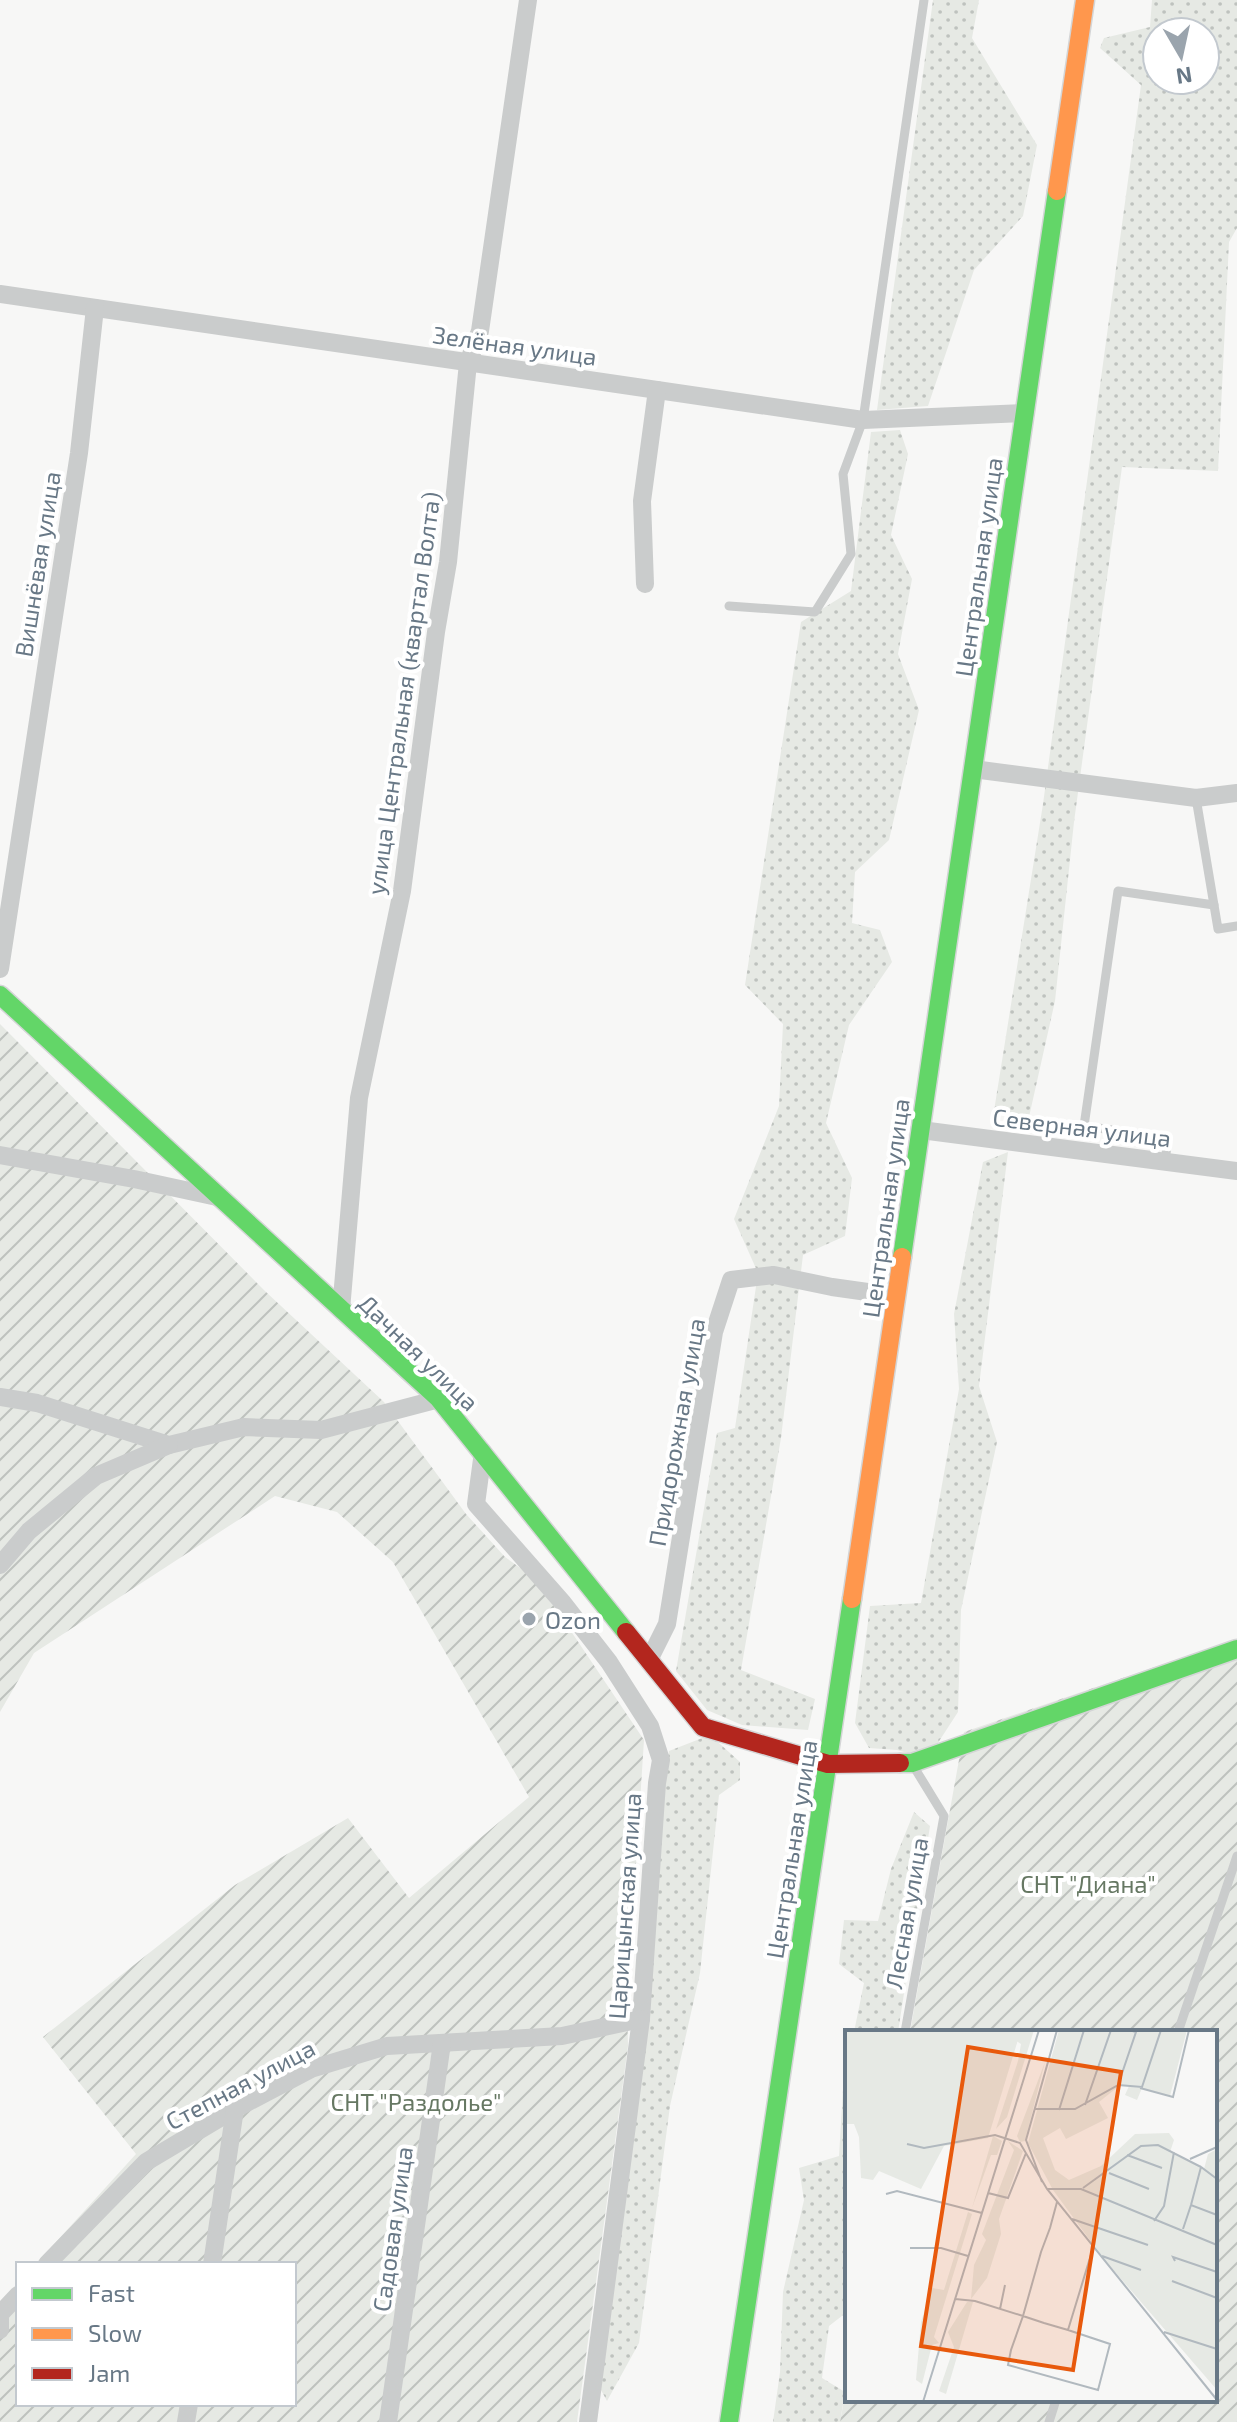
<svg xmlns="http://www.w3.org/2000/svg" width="1237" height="2422" viewBox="0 0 1237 2422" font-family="'Exo 2',sans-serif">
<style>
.grass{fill:url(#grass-dots);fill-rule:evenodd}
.garden{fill:url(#garden-furrows)}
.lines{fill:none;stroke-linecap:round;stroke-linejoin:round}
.fast-casing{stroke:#d4d5d6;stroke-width:21}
.slow-casing{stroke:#d4d5d6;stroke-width:21}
.jam-casing{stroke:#d4d5d6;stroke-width:21}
.lane{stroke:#cacccc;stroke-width:9}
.street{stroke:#cacccc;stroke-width:18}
.fast{stroke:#63d668;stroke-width:18}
.slow{stroke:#ff974d;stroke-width:18}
.jam{stroke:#b3261e;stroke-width:18}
.poi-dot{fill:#9aa4ad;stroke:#fff;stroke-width:3}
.labels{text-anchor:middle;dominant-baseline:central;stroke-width:8;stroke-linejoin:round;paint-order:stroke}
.street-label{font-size:24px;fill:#687886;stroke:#fff}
.poi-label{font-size:24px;fill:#687886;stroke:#fff;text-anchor:start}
.park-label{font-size:24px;fill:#667863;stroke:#fff}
.inset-road{fill:none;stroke:#b1b9bf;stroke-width:2}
.view{fill:#e8590c;fill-opacity:0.15;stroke:#e8590c;stroke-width:4}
.inset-edge{fill:none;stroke:#687886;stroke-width:4}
</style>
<defs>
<pattern id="grass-dots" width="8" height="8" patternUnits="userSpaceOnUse" patternTransform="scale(2)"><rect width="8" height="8" fill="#e6e9e4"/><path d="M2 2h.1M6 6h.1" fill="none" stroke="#bec2be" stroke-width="1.8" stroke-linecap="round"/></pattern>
<pattern id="garden-furrows" width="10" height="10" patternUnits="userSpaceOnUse" patternTransform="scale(2)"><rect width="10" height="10" fill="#e6e9e4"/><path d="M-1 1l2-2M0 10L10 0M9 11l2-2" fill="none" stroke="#bec2be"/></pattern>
</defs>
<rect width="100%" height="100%" fill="#f7f7f6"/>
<g class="grass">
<path d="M933,0H979L972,38L1037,145L1023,216L974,270L928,406L877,410Z"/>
<path d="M1152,0H1237V228L1229,242L1218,471L1122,467L1074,822L1055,1001L1029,1117L994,1111L1043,804L1141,85L1100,48L1104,38L1150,27ZM1157,32H1205V80H1157Z"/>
<path d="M900,430L908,454L891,535L912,579L898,654L919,710L889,840L855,872L852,923L880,930L892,962L849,1025L826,1123L852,1178L845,1236L803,1255L781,1438L741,1670L815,1699L808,1730L742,1725L707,1710L676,1671L717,1433L735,1428L758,1273L734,1219L779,1106L783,1024L745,985L801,622L851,591L871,432Z"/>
<path d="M1008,1152L979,1386L997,1442L961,1610L958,1712L932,1752L919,1756L897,1750L869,1748L855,1723L870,1606L921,1603L959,1389L954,1314L983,1162Z"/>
<path d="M710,1735L740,1762V1780L719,1795L700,1973L670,2106L639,2343L607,2401L595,2379L661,1797L669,1751Z"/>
<path d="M914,1812L930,1826L898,2032H854L864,1983L839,1964L844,1920L878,1921L891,1869Z"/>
<path d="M847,2067V2312L829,2326L822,2378L845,2392L840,2422H773L780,2372L783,2292L804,2200L799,2168L839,2156L843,2089Z"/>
</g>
<g class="garden">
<path d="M0,1024L266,1292L384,1402L466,1514L505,1557L526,1572L544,1591L644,1740L627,2003L628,2046L577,2422H0V2304L18,2284V2404H294V2264H36L136,2154L43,2037L235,1885L348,1818L409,1898L529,1797L393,1562L337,1512L275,1496L34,1653L0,1712Z"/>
<path d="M1237,1639V2422H840L847,2384V2400H1215V2032H910L964,1732Z"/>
</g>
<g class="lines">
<g class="fast-casing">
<g id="fast">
<path d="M0,995L439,1399L626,1632"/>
<path d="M902,1257L1057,191"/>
<path d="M900,1763H912L1237,1649"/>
<path d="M729,2422L852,1599"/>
</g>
</g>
<g class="slow-casing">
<g id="slow">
<path d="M1057,191L1085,0"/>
<path d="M852,1599L902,1257"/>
</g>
</g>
<g class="jam-casing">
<path id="jam" d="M626,1632L703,1727L828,1764L900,1763"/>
</g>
<g class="lane">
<path d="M729,606L815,612L851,554L843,474L863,420L924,0"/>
<path d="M1196,798L1218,929L1237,926"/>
<path d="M1165,1162L1168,1138L1084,1126L1118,891L1214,905"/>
<path d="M905,2032L944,1816L914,1767"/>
<path d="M1178,2032L1237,1856"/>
<path d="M1049,2422L1056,2400"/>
</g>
<g class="street">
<path d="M0,294L863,420L1025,413"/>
<path d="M645,584L642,501L657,390"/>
<path d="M973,769L1196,798L1237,793"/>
<path d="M0,969L79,453L95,308"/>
<path d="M921,1130L1237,1171"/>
<path d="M0,1155L134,1179L217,1197"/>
<path d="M341,1310L359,1098L402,891L436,632L448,562L468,363L480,331L528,0"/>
<path d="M0,1397L37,1403L169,1445L244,1427L321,1430L439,1399"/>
<path d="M483,1452L476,1504L563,1603L609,1662L650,1726L661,1760L657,1783L641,2019L588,2422"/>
<path d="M0,1565L29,1531L96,1476L169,1445"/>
<path d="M649,1660L667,1624L714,1332L731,1280L774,1275L832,1287L896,1296"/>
<path d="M47,2264L146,2162L235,2109L311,2069L387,2046L562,2036L641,2019"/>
<path d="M212,2264L235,2109"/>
<path d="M0,2330V2314L18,2295"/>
<path d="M186,2422L189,2404"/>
<path d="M388,2422L442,2043"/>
</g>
<use href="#fast" class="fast"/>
<use href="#slow" class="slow"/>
<use href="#jam" class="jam"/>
</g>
<circle class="poi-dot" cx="529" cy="1619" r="8"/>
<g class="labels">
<g class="street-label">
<text transform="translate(515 345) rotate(8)">Зелёная улица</text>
<text transform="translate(37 564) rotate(-81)">Вишнёвая улица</text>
<text transform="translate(978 567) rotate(-82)">Центральная улица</text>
<text transform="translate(403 693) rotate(-82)">улица Центральная (квартал Волта)</text>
<text transform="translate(1082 1127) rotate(7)">Северная улица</text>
<text transform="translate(885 1208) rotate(-82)">Центральная улица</text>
<text transform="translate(419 1352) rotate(44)">Дачная улица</text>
<text transform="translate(676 1432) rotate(-80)">Придорожная улица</text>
<text transform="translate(791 1849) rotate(-81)">Центральная улица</text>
<text transform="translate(624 1906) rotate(-86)">Царицынская улица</text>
<text transform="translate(906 1913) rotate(-80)">Лесная улица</text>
<text transform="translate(240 2084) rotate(-28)">Степная улица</text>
<text transform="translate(392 2229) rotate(-82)">Садовая улица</text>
</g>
<g class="poi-label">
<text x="545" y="1619">Ozon</text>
</g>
<g class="park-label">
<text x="1088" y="1883">СНТ "Диана"</text>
<text x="416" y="2101">СНТ "Раздолье"</text>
</g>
</g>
<g transform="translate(845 2030)">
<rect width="372" height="372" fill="#f7f7f6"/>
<path d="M176,0H189L162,87L151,99L173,31L176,14L170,10ZM200,32L180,111L175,112L172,106ZM148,106L157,111L152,125H146L127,178ZM163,111L178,121L154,189L156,204L142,248L126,269L129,235L141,210L137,204L169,120ZM123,182L127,184L89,307L94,313L87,315L77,354L71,350L76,292L87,258L99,260ZM122,272H128L101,364L94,361L109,317L103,302Z" fill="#e6e9e4"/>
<path d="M0,0H176L143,108L99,116L76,159L34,141L28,150L16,148L14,107L9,94H0ZM214,0H342L325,66L297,58L292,70L280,65L284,56H274L254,72L263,88L221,109L215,98L198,108L210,140L224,150L256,136L290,104L324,103L329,110L325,122L359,139L363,124L372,119V360L258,228L208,160L183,113Z" fill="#e6e9e4"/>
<path class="inset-road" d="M273,55L297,57L316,0M295,58L328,67L344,0M240,75L266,0M189,79H230L273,55L291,2L284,0M214,80L239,0M62,114L79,118L150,105L175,113L202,159L372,370M282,125L317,138M345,129L372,117M264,143L304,159M197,152L181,110L212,0M238,158L296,116L313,115L356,137M202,159H236L372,215M143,163L163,168L181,123M41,164L52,161L137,183M346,175L356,137L372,149M227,189L303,215M309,191L319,176L329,122M338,199L346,175L372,185M65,218H96L123,226M257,226L296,240M330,231L328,227L372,242M327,251L372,268M110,269L130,271L178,286L199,293L223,300L265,314L253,360L163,335L166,320L178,286L196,222L205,198L212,172M155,279L160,255M223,300L248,218M319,302L372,319M78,372L194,0"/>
<path class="view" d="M123,17L276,42L228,340L76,316Z"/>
<rect width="372" height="372" class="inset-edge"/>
</g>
<rect x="16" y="2262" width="280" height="144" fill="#ffffff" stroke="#c3c9cf" stroke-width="2"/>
<rect x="32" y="2288" width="40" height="12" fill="#63d668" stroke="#c3c9cf" stroke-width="2"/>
<text x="88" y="2302" font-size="24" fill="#687886">Fast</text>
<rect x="32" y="2328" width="40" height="12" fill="#ff974d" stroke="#c3c9cf" stroke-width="2"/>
<text x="88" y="2342" font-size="24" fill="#687886">Slow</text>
<rect x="32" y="2368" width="40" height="12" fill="#b3261e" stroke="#c3c9cf" stroke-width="2"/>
<text x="88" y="2382" font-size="24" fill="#687886">Jam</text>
<g transform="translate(1181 56) rotate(171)"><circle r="38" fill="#ffffff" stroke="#c3c9cf" stroke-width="2"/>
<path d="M0-6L14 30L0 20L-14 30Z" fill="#9aa4ad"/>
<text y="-12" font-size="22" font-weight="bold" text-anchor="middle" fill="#687886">N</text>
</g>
</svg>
